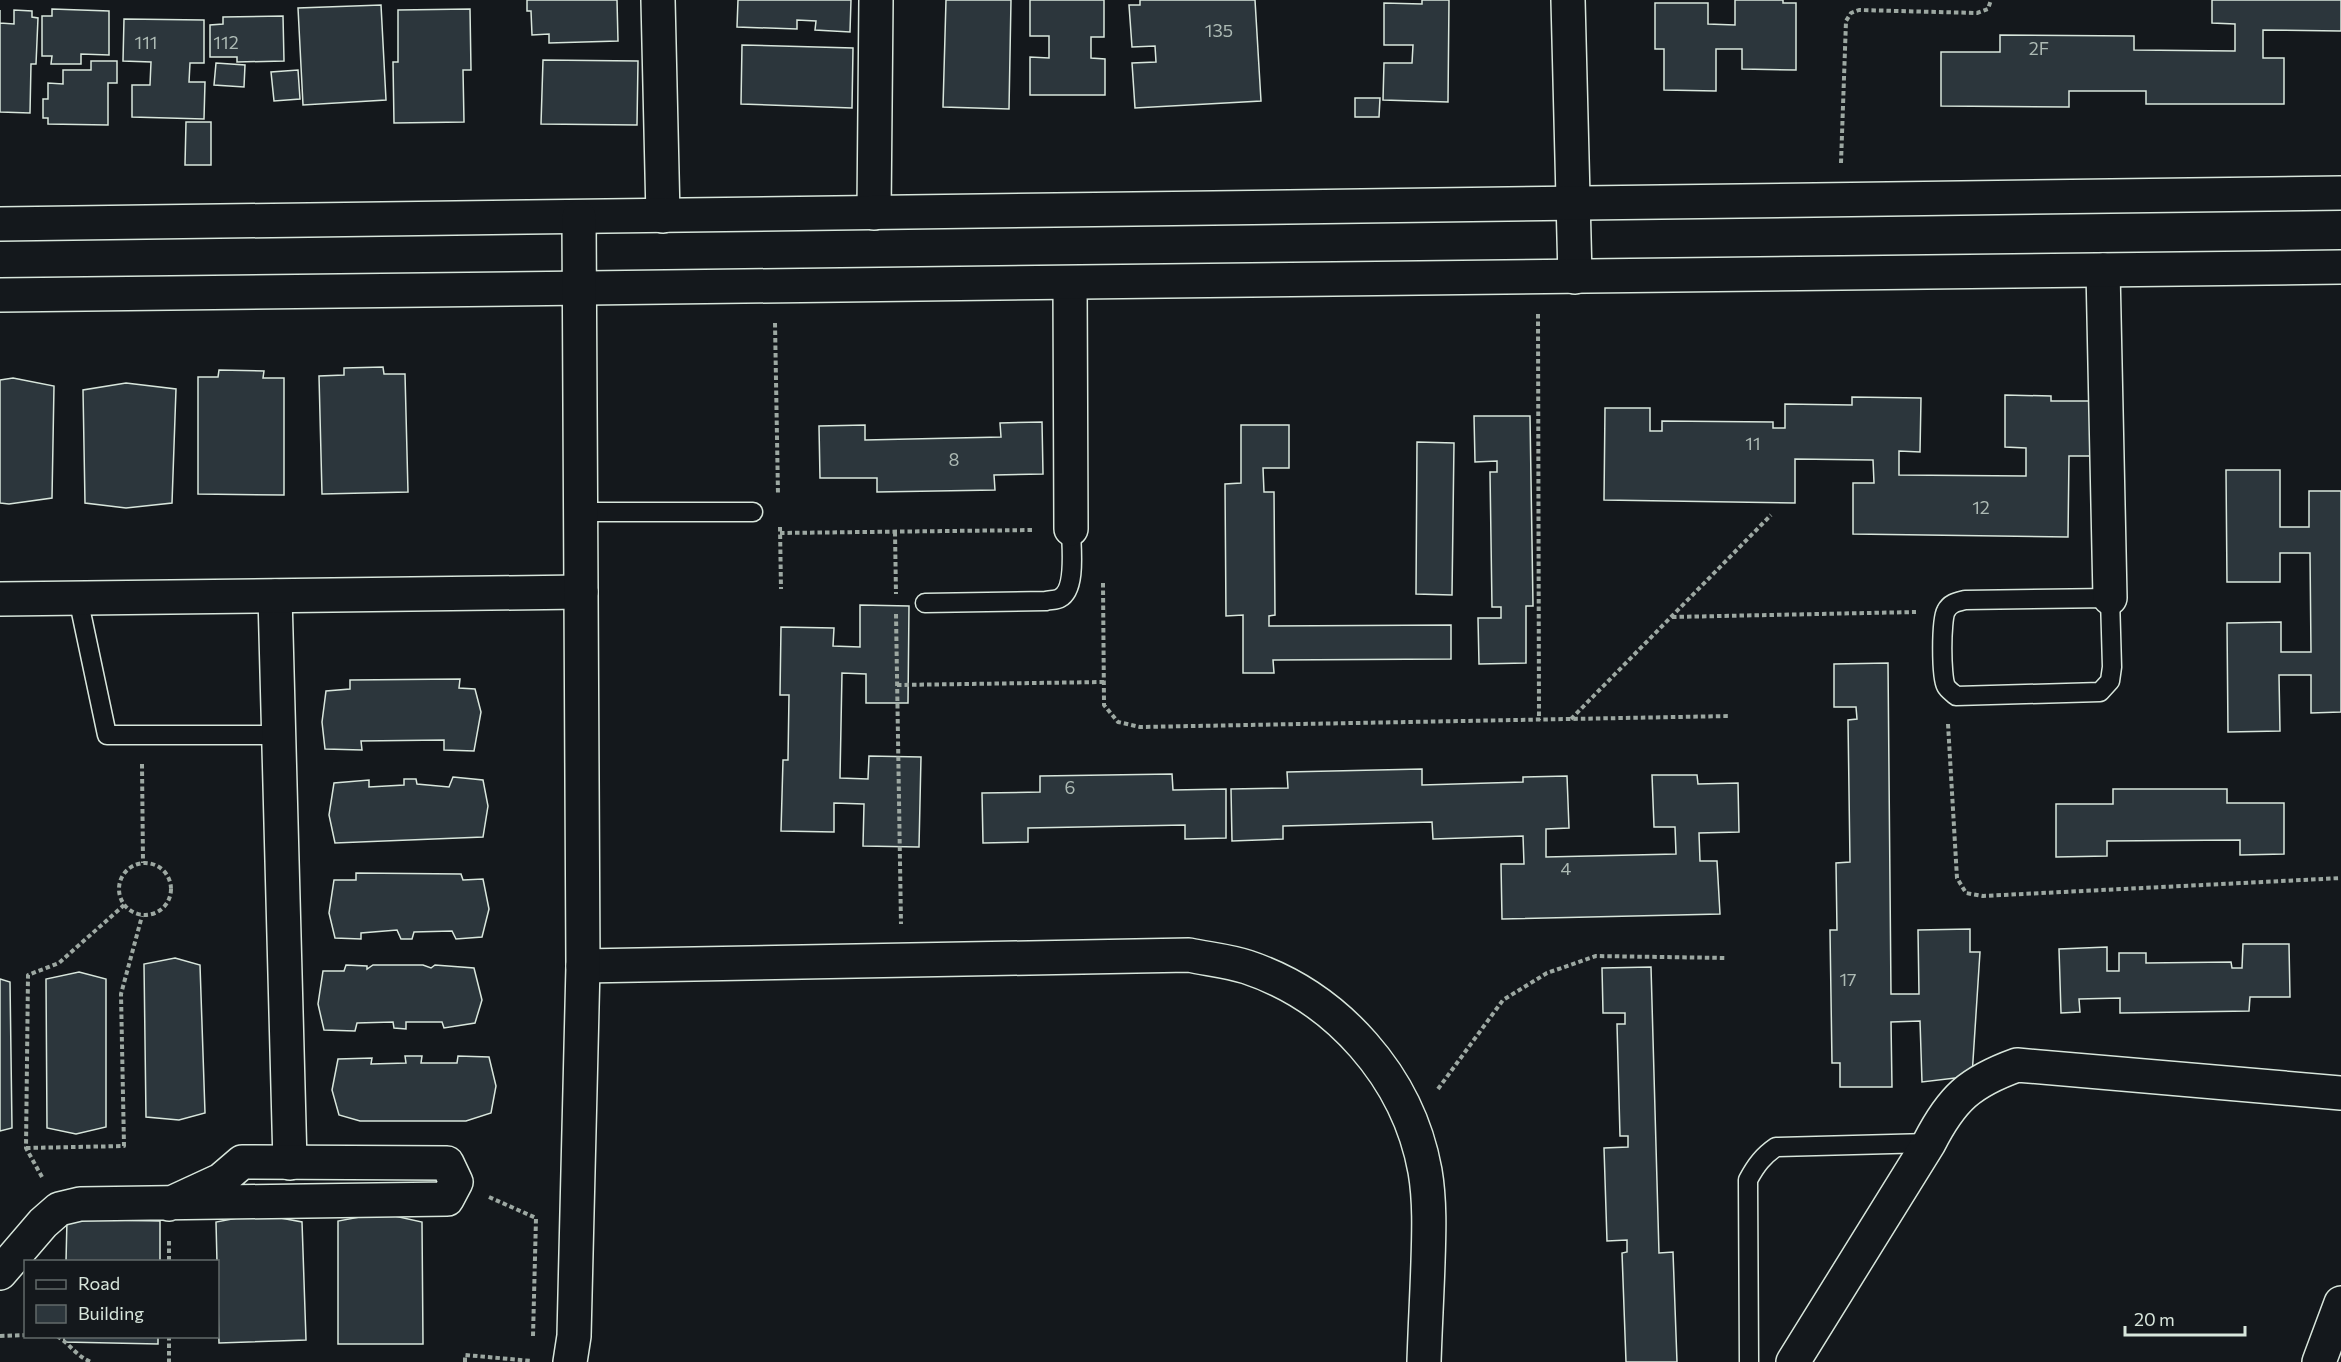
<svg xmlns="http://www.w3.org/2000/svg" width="2341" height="1362" viewBox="0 0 2341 1362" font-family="Commissioner,sans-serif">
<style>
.building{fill:#2c363c;stroke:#d8e6dc;stroke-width:1.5}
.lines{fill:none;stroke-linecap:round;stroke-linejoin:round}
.lane-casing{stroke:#d8e6dc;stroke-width:21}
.street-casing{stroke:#d8e6dc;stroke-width:36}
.secondary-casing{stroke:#d8e6dc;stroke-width:36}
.path{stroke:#9da8a2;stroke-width:4;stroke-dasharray:4.5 3;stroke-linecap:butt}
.lane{stroke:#14181c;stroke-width:18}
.street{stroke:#14181c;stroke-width:33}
.secondary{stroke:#14181c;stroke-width:33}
.labels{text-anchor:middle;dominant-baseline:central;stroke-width:4.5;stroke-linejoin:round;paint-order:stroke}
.number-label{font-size:18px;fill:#adbab4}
</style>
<rect width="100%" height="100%" fill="#14181c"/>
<g class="building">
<path d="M527,0H617L618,41L549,43V34L532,35L531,11H527Z"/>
<path d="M738,0H851L850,32L815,30L816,21L797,20V29L737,27Z"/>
<path d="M946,0H1011L1009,109L943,107Z"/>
<path d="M1030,0H1104V37H1091V58L1105,59V95H1030V57L1049,58V36H1030Z"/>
<path d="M1140,0H1255L1261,101L1135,108L1132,63L1156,62L1155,46L1132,47L1129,5H1140Z"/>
<path d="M1422,0H1449L1448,102L1383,100L1384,63H1412L1413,45H1384V3L1422,4Z"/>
<path d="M1735,0H1783V3H1796V70L1742,69V49H1716V91L1664,90V49H1655V3H1708V24L1735,25Z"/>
<path d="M2212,0H2341V31L2263,30V58H2284V104H2146V91H2069V107L1941,106V52H2000V35L2134,36V50L2235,51V24L2212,23Z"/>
<path d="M381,5L386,100L303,105L298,8Z"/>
<path d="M52,9L109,11V55L81,54V64H51L52,56H42V16H52Z"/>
<path d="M470,9L471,70H463L464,122L394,123L393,62H398V10Z"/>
<path d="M0,10V23L14,24V10L32,11V17L38,18L36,64H31L30,113L0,112Z"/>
<path d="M283,16L284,61L237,62V57H210V25L223,24V17Z"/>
<path d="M124,19L204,20V63H190L189,82H205L204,119L132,117V85H150L151,62L123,61Z"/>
<path d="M742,45L853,48L852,108L741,104Z"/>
<path d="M543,60L638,61L637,125L541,124Z"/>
<path d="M91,61H117V83H108V125L48,124V118H43V99H48V83L63,84V70H91Z"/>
<path d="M216,63L245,65L244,87L214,85Z"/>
<path d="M298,70L300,99L274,101L271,72Z"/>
<path d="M1355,98H1380L1379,117H1355Z"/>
<path d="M186,122H211V165H185Z"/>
<path d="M383,367L384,374H405L408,492L322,494L319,376L344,375V368Z"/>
<path d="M219,370L264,371L263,378H284V495L198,494V377H218Z"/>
<path d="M13,378L54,386L52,498L9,504L0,503V380Z"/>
<path d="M126,383L176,389L172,503L126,508L85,503L83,390Z"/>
<path d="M2005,395L2051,396V401H2092L2091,456H2069L2068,537L1853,534V483H1874L1873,460L1795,459V503L1604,500L1605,408H1650V431H1662V421L1773,422V428H1785V404L1852,405V397L1921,398L1920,452L1899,451V475L2026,476V448L2005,447Z"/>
<path d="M1474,416H1530L1533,606H1526V663L1479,664L1478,618H1501V607H1492L1490,472H1497V461L1475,462Z"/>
<path d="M1042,422L1043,474L994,475L995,490L877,492V478H820L819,426L865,425V440L1001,437L1000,423Z"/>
<path d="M1241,425H1289V468H1263L1264,492H1274L1275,615L1269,616V626L1451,625V659L1273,660L1274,673H1243V615L1226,616L1225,484L1241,483Z"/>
<path d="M1417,442L1454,443L1452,595L1416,594Z"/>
<path d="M2226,470H2280V527H2309V491H2341V712L2311,713V675H2279L2280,731L2228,732L2227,623L2281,622V652H2311L2310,553H2280V582H2227Z"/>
<path d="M860,605L909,606L908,703H866V674L842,673L840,778L868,779L869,756L921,757L919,847L863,846L864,804L834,803V832L781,831L783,760H788L789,695H780L781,627L834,628L833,646L860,647Z"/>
<path d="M1888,663L1891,994H1919L1918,930L1970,929V952H1980L1972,1076L1922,1082L1920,1021L1891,1022L1892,1087H1840V1063H1832L1830,930H1837L1836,863L1850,862L1848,720L1857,719L1856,707H1834V664Z"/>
<path d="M460,679L459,688L475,689L481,712L474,751L444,750V740L361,741L362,750L325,749L322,722L326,691L350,689V680Z"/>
<path d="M1422,769V785L1523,782V777L1567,776L1569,828L1546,829V857L1676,854L1675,827H1654L1652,775H1697L1698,784L1738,783L1739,832L1699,833L1700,861H1717L1720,914L1502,919L1501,864H1524L1523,836L1433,839L1432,822L1283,826V839L1232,841L1231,789L1288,788L1287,772Z"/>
<path d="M1172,774L1173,790L1226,789V838L1185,839V825L1028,828V842L983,843L982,793L1040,792V776Z"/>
<path d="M453,777L483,780L488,806L483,837L335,843L329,815L334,783L369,780V787L404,785V779H416L417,784L449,787Z"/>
<path d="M2113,789H2227V803H2284V854L2240,855V840L2107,841V856L2056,857V804H2113Z"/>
<path d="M356,873L461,874L463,880L483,879L489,909L482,937L456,939L452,931L414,932L412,939H401L397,930L361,933V939L335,938L329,913L334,880H356Z"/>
<path d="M2243,944H2289L2290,997H2250L2249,1011L2120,1013V998L2079,999L2080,1012L2061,1013L2059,949L2107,947V971H2119V953H2146V963L2231,962L2232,968H2242Z"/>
<path d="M175,958L200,965L205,1113L179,1120L146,1117L144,964Z"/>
<path d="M346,965L367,966V969L373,965H423L431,968L435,965L474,968L482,1000L475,1023L444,1028L442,1022H406V1029L394,1028L393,1022L357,1023L355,1031L324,1030L318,1004L323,971H344Z"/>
<path d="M1651,967L1659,1253L1673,1252L1677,1362H1626L1622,1253L1627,1252V1240L1607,1241L1604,1148L1628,1147V1136H1620L1617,1024H1625V1013H1603L1602,968Z"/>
<path d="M79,972L106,979V1127L76,1134L47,1128L46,979Z"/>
<path d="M0,979L10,982L12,1128L0,1131Z"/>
<path d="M405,1056H422L421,1063H457L458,1056L489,1057L496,1086L491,1113L466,1121H360L339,1115L332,1090L338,1059L372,1058L371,1064L406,1063Z"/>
<path d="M381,1213L422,1222L423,1344H338V1221Z"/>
<path d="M259,1214L302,1222L306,1340L219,1343L216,1222Z"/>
<path d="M67,1219L160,1221V1262H66Z"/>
<path d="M64,1336H158V1344L64,1342Z"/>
</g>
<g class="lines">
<g class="lane-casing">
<g id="lane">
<path d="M581,512H753"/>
<path d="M78,598L107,735H279"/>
<path d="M2110,598L2112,667L2110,681L2100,692L1956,696C1953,693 1948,690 1946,686C1941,677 1941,620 1946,611C1950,603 1957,602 1965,600Z"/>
<path d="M925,603L1046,601C1050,600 1057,600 1060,598C1077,589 1071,546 1071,529"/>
<path d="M1749,1362L1748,1180C1756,1165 1763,1156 1776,1147L1929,1143"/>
</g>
</g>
<g class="street-casing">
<g id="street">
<path d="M658,0L663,216"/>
<path d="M1568,0L1575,277"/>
<path d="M874,213L876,0"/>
<path d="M0,224L2341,193"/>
<path d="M2103,270L2110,598"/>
<path d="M1070,283L1071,529"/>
<path d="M0,295L2341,267"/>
<path d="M275,596L290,1163"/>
<path d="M0,599L581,592"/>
<path d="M583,966L1189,955C1208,959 1229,961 1247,967C1337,997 1408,1077 1425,1171C1430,1200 1429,1232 1428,1262C1427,1295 1425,1329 1424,1362"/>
<path d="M0,1273L43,1223L59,1209L80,1204L447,1199L456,1182L447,1163L242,1162L221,1180L169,1204"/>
<path d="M570,1362L574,1336L583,966L579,217"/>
<path d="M1793,1362L1929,1143C1952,1098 1970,1082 2017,1065L2341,1093"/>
</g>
</g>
<g class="secondary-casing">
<path id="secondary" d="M2319,1362L2341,1303"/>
</g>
<g class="path">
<path d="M1841,163L1846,21L1851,13L1859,10L1977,13L1988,9L1991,0"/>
<path d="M1538,314L1539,720"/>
<path d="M775,323L778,495"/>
<path d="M780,527L781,589"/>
<path d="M895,532L896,594"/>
<path d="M780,533L1034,530"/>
<path d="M1103,583L1104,705L1118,722L1140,727L1730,716"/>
<path d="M896,614L901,924"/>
<path d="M1672,617L1916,612"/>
<path d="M897,685L1104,682"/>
<path d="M1571,719L1771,515"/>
<path d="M1948,724L1957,878L1966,893L1983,896L2341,878"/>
<path d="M142,764L143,863"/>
<circle cx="145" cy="889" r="26"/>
<path d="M1438,1089L1503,1000L1547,973L1596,956L1727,958"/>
<path d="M26,1148L124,1146L121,994L142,916"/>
<path d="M42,1177L26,1148L28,975L59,963L124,905"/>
<path d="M489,1197L536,1218L533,1336"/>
<path d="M169,1241V1262"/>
<path d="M0,1336L26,1335"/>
<path d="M57,1336C70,1344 76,1356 91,1362"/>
<path d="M169,1336V1362"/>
<path d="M465,1362V1355L532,1361"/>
</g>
<use href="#lane" class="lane"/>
<use href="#street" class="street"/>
<use href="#secondary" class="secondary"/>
</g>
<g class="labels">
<g class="number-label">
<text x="1219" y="30">135</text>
<text x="146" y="42">111</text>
<text x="226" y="42">112</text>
<text x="2039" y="48">2F</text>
<text x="1753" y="443">11</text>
<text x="954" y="459">8</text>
<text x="1981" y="507">12</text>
<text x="1070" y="787">6</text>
<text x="1566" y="868">4</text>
<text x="1848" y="979">17</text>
</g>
</g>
<rect x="24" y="1260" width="195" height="78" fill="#14181c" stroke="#626a69" stroke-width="1.5"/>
<rect x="36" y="1280" width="30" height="9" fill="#14181c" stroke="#626a69" stroke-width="1.5"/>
<text x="78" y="1290" font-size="18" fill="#d8e6dc">Road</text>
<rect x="36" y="1305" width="30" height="18" fill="#2c363c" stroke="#626a69" stroke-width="1.5"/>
<text x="78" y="1320" font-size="18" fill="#d8e6dc">Building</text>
<path d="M2125 1326v9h120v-9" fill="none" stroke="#d8e6dc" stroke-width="3"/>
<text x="2134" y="1326" font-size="18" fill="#d8e6dc" stroke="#14181c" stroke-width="4.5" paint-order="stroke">20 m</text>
</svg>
